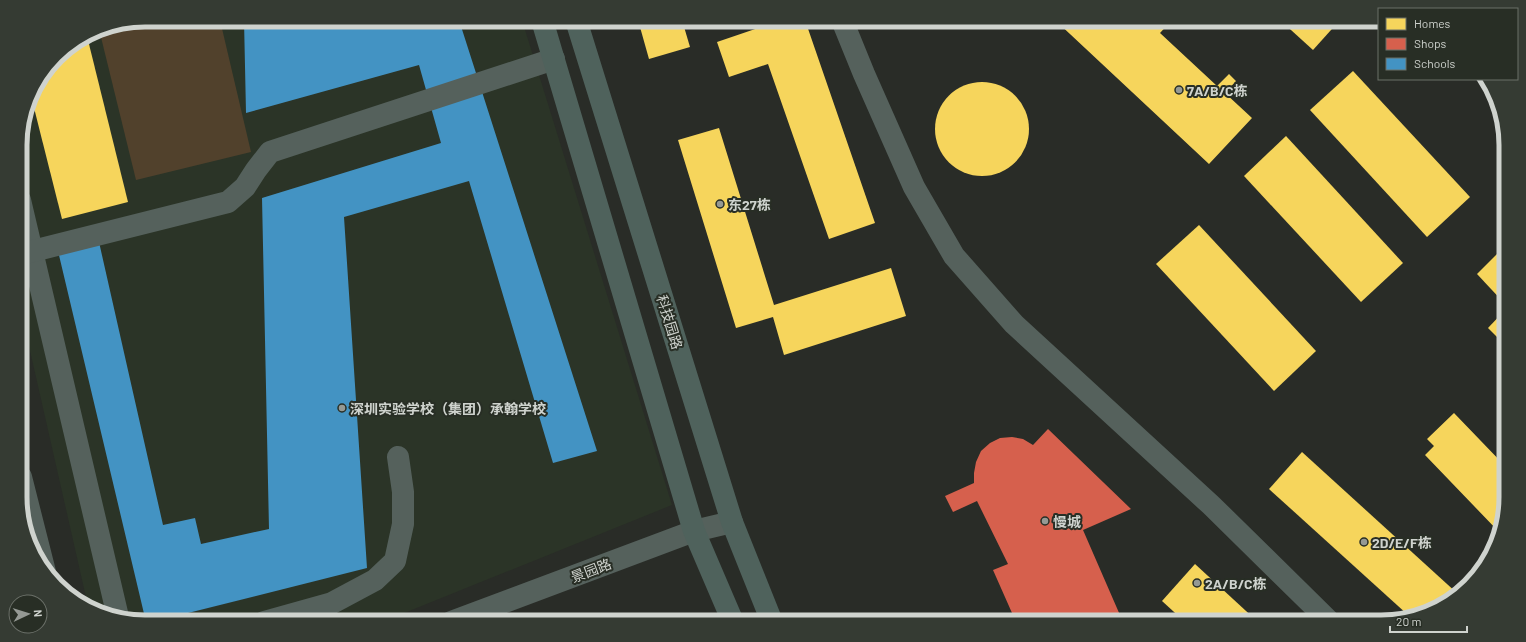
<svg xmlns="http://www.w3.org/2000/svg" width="1526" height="642" viewBox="0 0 1526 642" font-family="Barlow,'Noto Sans SC',sans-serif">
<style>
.built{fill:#2b3427}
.green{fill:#51412c}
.homes{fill:#f6d55c}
.shops{fill:#d6604d}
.schools{fill:#4393c3}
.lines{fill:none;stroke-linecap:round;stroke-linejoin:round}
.minor{stroke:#55615c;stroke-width:22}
.major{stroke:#4f625c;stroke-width:22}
.poi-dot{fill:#959994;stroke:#282e25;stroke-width:1.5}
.labels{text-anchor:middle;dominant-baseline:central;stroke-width:4;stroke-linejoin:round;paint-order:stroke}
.poi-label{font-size:14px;font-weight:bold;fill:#cfd3ce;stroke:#282e25;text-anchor:start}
.street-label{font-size:14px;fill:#cfd3ce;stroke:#282e25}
.rim{fill:none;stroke:#cfd3ce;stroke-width:5}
</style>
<rect width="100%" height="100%" fill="#292c27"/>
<path class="built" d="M145,20H522L672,505L382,622H145L97,613L88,606L21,311L20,136L33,89L62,51L97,29Z"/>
<path class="green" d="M145,20H220L251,152L136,180L99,29Z"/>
<g class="homes">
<path d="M638,20H682L690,47L649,59Z"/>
<path d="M782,20H805L875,223L829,239L768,64L729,77L717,42Z"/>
<path d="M1055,20H1147L1152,25L1157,20H1172L1160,33L1217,86L1229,74L1236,81L1225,93L1252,118L1209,164Z"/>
<path d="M1280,20H1340L1313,50Z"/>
<path d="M87,36L128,202L62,219L31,96L33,89L62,51Z"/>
<path d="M1353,71L1470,197L1427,237L1310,110Z"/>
<circle cx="982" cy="129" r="47"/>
<path d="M719,128L774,305L891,268L906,316L784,355L773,317L736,328L678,140Z"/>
<path d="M1286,136L1403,263L1361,302L1244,176Z"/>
<path d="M1199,225L1316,351L1274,391L1156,264Z"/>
<path d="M1505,246V304L1477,274Z"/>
<path d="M1505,310L1506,346L1488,328Z"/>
<path d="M1454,413L1506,467V498L1499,532L1425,455L1434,446L1427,439Z"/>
<path d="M1302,452L1458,594L1451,601L1408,615L1269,489Z"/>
<path d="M1195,564L1258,622H1185L1162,601Z"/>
</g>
<path class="shops" d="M1048,429L1131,509L1083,530L1123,622H1016L993,570L1008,564L977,501L953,512L945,496L974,483V473L976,462L981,451L990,443L1000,438L1012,437L1023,439L1033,445Z"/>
<path class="schools" d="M244,20H459L597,451L553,463L469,181L344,217L367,568L152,622H146L58,251L99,242L163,525L195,518L201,544L269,529L262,198L441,143L419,65L246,113Z"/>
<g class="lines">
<g class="minor">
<path d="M842,20L864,74L914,187L954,256L1014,324L1211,505L1330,622"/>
<path d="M20,200L118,617"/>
<path d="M21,254L228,202L245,187L256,170L270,152L554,59"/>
<path d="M21,477L45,572"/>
<path d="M264,622L332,603L375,580L395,561L403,524V492L398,457"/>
<path d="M451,622L694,531L732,522"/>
</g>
<g class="major">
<path d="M542,20L694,531L733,622"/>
<path d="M576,20L732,522L772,622"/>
</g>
</g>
<g class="poi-dot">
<circle cx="1179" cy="90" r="4"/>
<circle cx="720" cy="204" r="4"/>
<circle cx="342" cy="408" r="4"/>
<circle cx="1045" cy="521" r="4"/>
<circle cx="1364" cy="542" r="4"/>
<circle cx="1197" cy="583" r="4"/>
</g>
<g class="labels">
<g class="poi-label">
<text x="1187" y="90">7A/B/C栋</text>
<text x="728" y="204">东27栋</text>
<text x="350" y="408">深圳实验学校（集团）承翰学校</text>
<text x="1053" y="521">慢城</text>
<text x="1372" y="542">2D/E/F栋</text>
<text x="1205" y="583">2A/B/C栋</text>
</g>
<g class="street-label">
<text transform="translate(670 322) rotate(73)">科技园路</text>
<text transform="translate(591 570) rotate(-21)">景园路</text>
</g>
</g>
<path d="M0 0H1526V642H0ZM145 27H1381A118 118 0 0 1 1499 145V497A118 118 0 0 1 1381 615H145A118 118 0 0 1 27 497V145A118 118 0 0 1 145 27Z" fill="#353b33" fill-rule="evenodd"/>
<path class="rim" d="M145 27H1381A118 118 0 0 1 1499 145V497A118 118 0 0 1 1381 615H145A118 118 0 0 1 27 497V145A118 118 0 0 1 145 27Z"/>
<rect x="1378" y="8" width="140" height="72" fill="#282e25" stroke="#6b7069"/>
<rect x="1386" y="18" width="20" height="12" fill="#f6d55c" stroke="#6b7069"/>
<text x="1414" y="28" font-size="12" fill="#cfd3ce">Homes</text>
<rect x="1386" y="38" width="20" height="12" fill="#d6604d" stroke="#6b7069"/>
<text x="1414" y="48" font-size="12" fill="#cfd3ce">Shops</text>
<rect x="1386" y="58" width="20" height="12" fill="#4393c3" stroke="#6b7069"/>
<text x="1414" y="68" font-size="12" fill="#cfd3ce">Schools</text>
<g transform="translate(28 614) rotate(86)"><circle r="19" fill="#282e25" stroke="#6b7069"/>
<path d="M0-3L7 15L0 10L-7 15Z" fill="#959994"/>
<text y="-6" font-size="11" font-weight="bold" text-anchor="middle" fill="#cfd3ce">N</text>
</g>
<path d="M1390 626v6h77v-6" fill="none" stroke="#cfd3ce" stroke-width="2"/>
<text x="1396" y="626" font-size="12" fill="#cfd3ce" stroke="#282e25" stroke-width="3" paint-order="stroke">20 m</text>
</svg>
